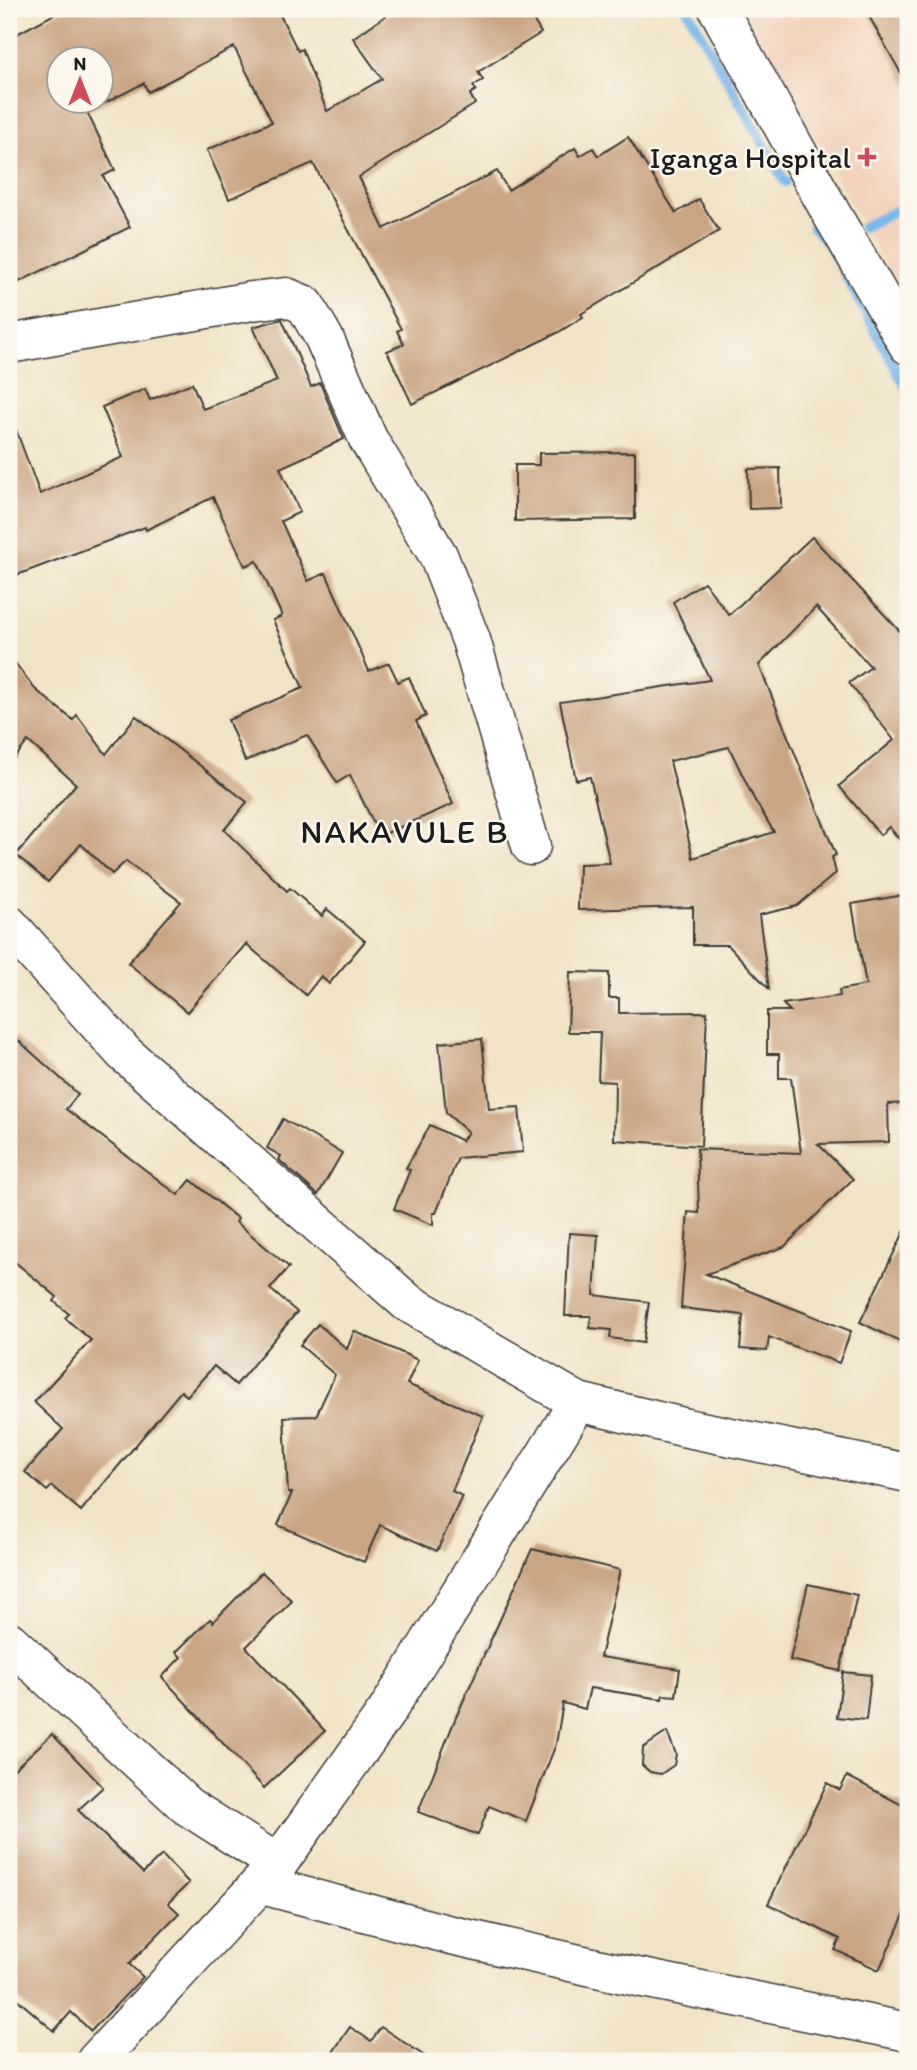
<svg xmlns="http://www.w3.org/2000/svg" width="917" height="2070" viewBox="0 0 917 2070" font-family="Itim,sans-serif">
<style>
.built{fill:#f2d4be}
.lines{fill:none;stroke-linecap:round;stroke-linejoin:round}
.stream{stroke:#79b7ec;stroke-width:10}
.building{fill:#c9a584;fill-rule:evenodd}
.minor-casing{stroke:#3c3a36;stroke-width:41}
.minor{stroke:#fff;stroke-width:38}
.poi-dot{fill:#d1495b;stroke:#fbf7ec;stroke-width:2.5}
.labels{text-anchor:middle;dominant-baseline:central;stroke-width:5;stroke-linejoin:round;paint-order:stroke}
.poi-label{font-size:30px;fill:#1c1c1c;stroke:#fbf7ec;text-anchor:end}
.quarter-label{font-size:33px;letter-spacing:2px;fill:#1c1c1c;stroke:#fbf7ec}
</style>
<rect width="100%" height="100%" fill="#fbf7ec"/>
<filter id="ink" filterUnits="userSpaceOnUse"><feTurbulence type="fractalNoise" baseFrequency=".0143" numOctaves="2"/><feDisplacementMap in="SourceGraphic" scale="14" xChannelSelector="R" yChannelSelector="G"/><feConvolveMatrix kernelMatrix="1 2 1 2 8 2 1 2 1" color-interpolation-filters="sRGB"/></filter>
<filter id="wash" filterUnits="userSpaceOnUse"><feTurbulence type="fractalNoise" baseFrequency=".00686" numOctaves="4" result="noise"/><feDisplacementMap in="SourceGraphic" scale="28" xChannelSelector="R" yChannelSelector="G"/><feGaussianBlur stdDeviation="1.57" result="paint"/><feColorMatrix in="noise" values="0 0 0 0 0 0 0 0 0 0 0 0 0 0 0 0 0 1.4 0 .05"/><feComposite in="paint" operator="in"/></filter>
<g filter="url(#wash)">
<rect width="100%" height="100%" fill="#f1e3c6"/>
<path class="built" d="M743,9H908V305Z"/>
<g class="lines">
<g class="stream">
<path d="M687,9L785,182"/>
<path d="M813,227L829,245L908,391"/>
<path d="M863,227L908,205"/>
</g>
</g>
<g id="blocks">
<g class="building">
<path d="M64,9H277L298,51L302,49L327,111L382,79L353,38L396,9H527L541,33L478,72L483,80L473,86L476,90L470,94L475,104L359,177L384,229L497,171L508,190L575,148L580,156L593,148L598,156L628,137L676,213L699,199L719,231L581,314L583,317L557,333L412,404L387,351L404,344L397,331L401,329L313,163L229,199L207,150L272,122L234,47L148,92L144,83L87,112L115,170L103,176L130,227L9,287V38ZM60,60H102V102H60Z"/>
<path d="M865,9H908V86Z"/>
<path d="M282,319L311,387L320,383L344,439L280,468L300,512L281,521L308,581L326,573L369,671L389,663L398,682L409,677L426,716L416,721L453,804L380,836L350,775L337,783L307,735L245,761L228,720L303,688L273,620L282,616L257,561L245,566L213,497L146,530L145,527L9,578V420L12,419L40,494L123,457L102,407L145,389L150,400L192,383L203,409L277,381L253,327Z"/>
<path d="M635,452V519L515,521V465H539V453Z"/>
<path d="M780,468L781,508L749,509L748,469Z"/>
<path d="M812,537L908,640V849L889,827L880,835L839,786L894,740L849,683L871,667L816,607L759,665L836,855L832,857L836,873L797,906L759,915L769,989L728,945H693V907L578,910L579,864L610,863L590,777L576,780L560,702L710,680L673,602L704,582L729,615ZM729,747L754,799L774,832L693,858L670,761Z"/>
<path d="M9,655L35,689L73,720L77,715L106,754L136,716L247,802L224,830L287,891L290,888L322,916L327,909L365,941L329,984L321,976L306,995L246,944L187,1012L128,963L181,902L126,861L112,874L81,844L48,882L16,855L76,784L28,741L9,765Z"/>
<path d="M904,895L908,921V1103L888,1104L889,1142L818,1144L853,1179L784,1247L706,1274L851,1331L839,1363L769,1337L767,1351L740,1349L743,1315L681,1308L688,1212L699,1213L697,1149L801,1153L791,1078H779V1054H767V1011H790L783,1004L840,996L839,990L866,985L852,904Z"/>
<path d="M570,972L609,973V998H619V1013L707,1012L701,1146L614,1140L615,1082L598,1081L600,1032H568Z"/>
<path d="M9,1032L78,1094L66,1109L178,1195L191,1180L238,1219L236,1222L289,1267L270,1289L297,1312L236,1385L214,1366L187,1396L181,1391L81,1511L52,1486L47,1491L25,1472L63,1429L34,1402L91,1340L65,1318L69,1314L54,1301L57,1297L9,1257Z"/>
<path d="M482,1039L489,1109L519,1107L523,1152L458,1158L436,1213H433V1225L394,1209L410,1170L406,1168L430,1125L462,1141L468,1132L446,1113L439,1043Z"/>
<path d="M283,1119L342,1153L318,1195L279,1160L281,1156L267,1148Z"/>
<path d="M908,1224V1346L860,1322Z"/>
<path d="M569,1233L598,1235L594,1295L649,1302L643,1343L610,1338L611,1330L590,1328L591,1316H565Z"/>
<path d="M318,1324L347,1349L354,1331L418,1360L407,1384L483,1416L452,1491L462,1496L437,1551L380,1525L364,1562L278,1525L292,1493H288L284,1417L316,1416L335,1375L300,1345Z"/>
<path d="M532,1549L620,1570L600,1657L680,1669L676,1696L663,1695L662,1699L590,1688L585,1709L563,1703L556,1744L526,1821L489,1806L478,1835L418,1812L456,1717Z"/>
<path d="M262,1572L292,1601L246,1647L325,1731L264,1788L162,1677L181,1657L176,1652L210,1619L213,1622Z"/>
<path d="M808,1584L857,1595L840,1671L790,1660Z"/>
<path d="M843,1672L871,1675L866,1720L837,1717Z"/>
<path d="M667,1732L676,1754L674,1765L661,1774L650,1772L642,1765L643,1748Z"/>
<path d="M52,1734L103,1787L78,1810L143,1873L162,1855L189,1883L168,1903L179,1913L129,1964L143,1977L91,2031L71,2012L54,2031L9,1992V1774Z"/>
<path d="M847,1776L908,1808V1906L879,1970L835,1950L840,1939L768,1904L827,1783L840,1790Z"/>
<path d="M350,2027L371,2041L381,2027L432,2061H327Z"/>
</g>
</g>
</g>
<g filter="url(#ink)">
<use href="#blocks" fill-opacity="0" stroke="#3c3a36" stroke-width="2"/>
<g class="lines">
<g class="minor-casing">
<g id="minor">
<path d="M718,9L831,213L908,345"/>
<path d="M9,344L252,301L286,297L305,305L324,338L368,439L438,555L471,640L531,846"/>
<path d="M9,925L124,1053L407,1302L578,1402L687,1428L908,1473"/>
<path d="M9,1641L187,1806L278,1864"/>
<path d="M262,1885L447,1934L623,1974L908,2032"/>
<path d="M96,2061L278,1864L387,1711L578,1402"/>
</g>
</g>
<use href="#minor" class="minor"/>
</g>
</g>
<path class="poi-dot" d="M863.5 146.5h7v7h7v7h-7v7h-7v-7h-7v-7h7z"/>
<g class="labels">
<g class="poi-label">
<text x="851" y="157">Iganga Hospital</text>
</g>
<g class="quarter-label">
<text x="405" y="831">NAKAVULE B</text>
</g>
</g>
<rect width="917" height="2070" fill="none" stroke="#fbf7ec" stroke-width="35"/>
<g transform="translate(80 80)"><circle r="33" fill="#fbf7ec" stroke="#a29f99" stroke-width="2"/>
<path d="M0-5L12 26L0 18L-12 26Z" fill="#d1495b"/>
<text y="-10" font-size="19" font-weight="bold" text-anchor="middle" fill="#1c1c1c">N</text>
</g>
</svg>
